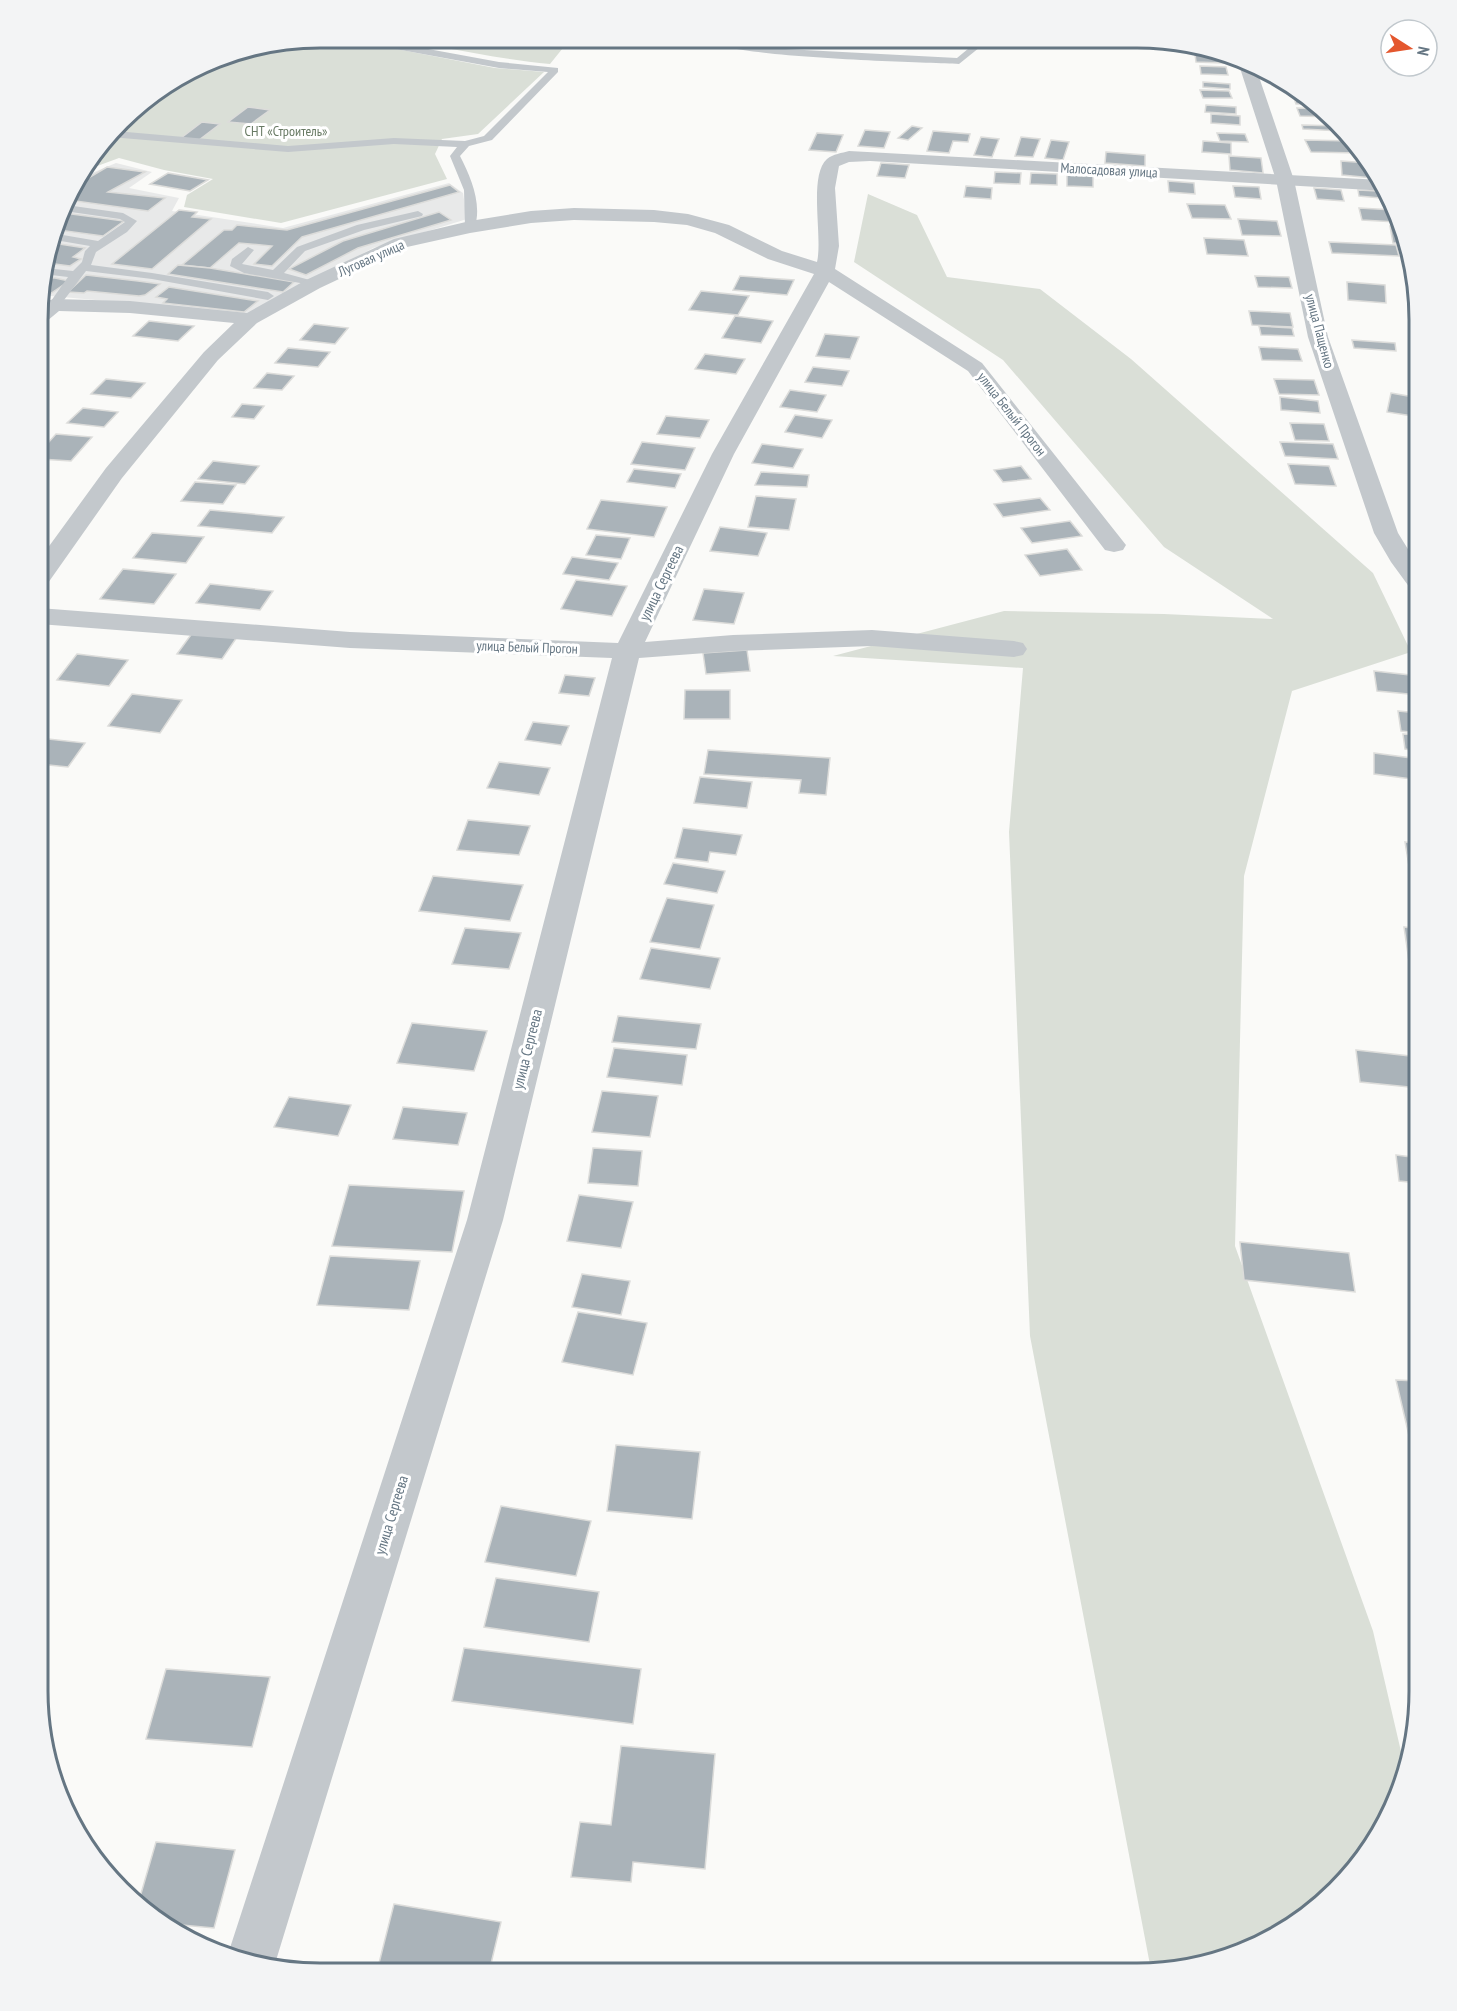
<svg xmlns="http://www.w3.org/2000/svg" width="1457" height="2011" viewBox="0 0 1457 2011" font-family="'PT Sans Narrow',sans-serif">
<style>
.built{fill:#e8e9e9}
.green{fill:#dadfd7}
.building{fill:#aab3b9;stroke:#dcdcda;stroke-width:1.5}
.lines{fill:none;stroke-linecap:round;stroke-linejoin:round}
.service{fill:#c3c8cc;fill-rule:evenodd}
.minor{fill:#c3c8cc;fill-rule:evenodd}
.tertiary{fill:#c3c8cc;fill-rule:evenodd}
.labels{text-anchor:middle;dominant-baseline:central;stroke-width:6;stroke-linejoin:round;paint-order:stroke}
.far-park-label{font-size:14px;fill:#687a64;stroke:#fff}
.far-street-label{font-size:14px;fill:#657683;stroke:#fff}
.street-label{font-size:15px;fill:#657683;stroke:#fff}
.rim{fill:none;stroke:#657683;stroke-width:3}
</style>
<rect width="100%" height="100%" fill="#fafaf8"/>
<path class="built" d="M116,163L152,172L129,188L179,198L172,211L283,228L449,183L463,193L467,219L373,248L250,314L40,295V283L75,180Z"/>
<g class="green">
<path d="M376,38H571L550,64C491,59 435,43 376,38Z"/>
<path d="M297,41L391,48L495,68L544,72L478,134L442,139L435,154L447,179L281,223L184,207L187,195L213,179L164,170L119,158L81,172L134,107L229,53Z"/>
<path d="M868,194L917,215L947,277L1040,289L1131,359L1373,573L1411,652L1292,691L1244,876L1235,1246L1373,1631L1406,1773L1404,1782L1372,1848L1323,1903L1262,1944L1151,1970L1030,1336L1009,832L1023,668L833,656L1004,611L1164,614L1273,619L1164,547L1003,360L854,262Z"/>
</g>
<g class="building">
<path d="M1195,54L1213,55L1222,58L1223,63L1196,62Z"/>
<path d="M1200,66L1226,67L1228,75L1201,74Z"/>
<path d="M1203,82L1230,84V89L1203,87Z"/>
<path d="M1200,90L1229,91L1232,98H1203Z"/>
<path d="M1294,98H1309L1316,104H1296Z"/>
<path d="M1206,105L1236,107V114L1205,112Z"/>
<path d="M248,107L270,110L251,124L228,122Z"/>
<path d="M1297,108L1321,109L1331,117L1300,116Z"/>
<path d="M1211,114L1240,116V125L1211,123Z"/>
<path d="M202,122L220,124L199,140L181,138Z"/>
<path d="M1302,125L1340,126L1341,131L1303,129Z"/>
<path d="M912,126L922,128L908,140L898,138Z"/>
<path d="M865,130L890,132L884,148L858,146Z"/>
<path d="M933,131L970,134L968,142L953,141L949,153L927,151Z"/>
<path d="M817,133L843,135L836,152L809,150Z"/>
<path d="M1217,133L1245,134L1248,142L1220,141Z"/>
<path d="M981,137L999,139L992,157L974,155Z"/>
<path d="M1021,137L1040,139L1033,157L1015,156Z"/>
<path d="M1051,140L1069,142L1063,160L1045,158Z"/>
<path d="M1305,140L1352,141L1358,153L1311,152Z"/>
<path d="M1203,141L1231,143V154L1202,152Z"/>
<path d="M1106,152L1145,155V166L1105,163Z"/>
<path d="M1229,156L1261,158L1263,173L1230,170Z"/>
<path d="M1341,161L1369,163L1373,178L1342,175Z"/>
<path d="M881,163L909,165L905,178L877,176Z"/>
<path d="M107,167L145,172L108,192L165,198L148,211L68,200L73,187Z"/>
<path d="M995,172L1021,173L1020,184L994,183Z"/>
<path d="M168,173L208,180L190,191L150,184Z"/>
<path d="M1031,173L1057,174V185L1030,184Z"/>
<path d="M1067,175L1093,176V187L1067,186Z"/>
<path d="M1168,181L1194,183L1195,194L1169,192Z"/>
<path d="M450,185L459,192L302,237L272,266L254,264L272,246L239,243L210,268L182,265L224,230H232L237,225L287,230Z"/>
<path d="M966,186L992,188L991,199L964,197Z"/>
<path d="M1233,186L1259,187L1261,199L1235,197Z"/>
<path d="M1314,188L1341,190L1344,201L1317,199Z"/>
<path d="M1358,190L1378,191L1380,198L1359,196Z"/>
<path d="M1187,204L1225,205L1231,219L1192,218Z"/>
<path d="M1359,208L1394,210L1396,222L1362,220Z"/>
<path d="M179,210L197,212L192,217L211,219L152,269L112,264Z"/>
<path d="M439,212L451,220L358,248L306,275L289,269L343,241Z"/>
<path d="M64,213L124,221L103,236L58,230Z"/>
<path d="M1238,219L1277,221L1281,236L1242,235Z"/>
<path d="M1390,226L1398,227L1402,243H1393Z"/>
<path d="M1204,238L1244,240L1248,256L1207,254Z"/>
<path d="M1329,242L1396,245L1399,256L1332,253Z"/>
<path d="M53,243L85,248L73,257L81,259L70,266L47,263Z"/>
<path d="M178,265L210,268L294,282L283,292L168,274Z"/>
<path d="M86,275L138,281L160,284L145,295L139,296L87,291L84,293L68,292Z"/>
<path d="M740,276L794,280L787,295L733,290Z"/>
<path d="M1255,276L1289,277L1292,288L1258,287Z"/>
<path d="M42,278H55L69,281L47,296L40,295Z"/>
<path d="M1347,282L1385,285L1386,303L1348,300Z"/>
<path d="M169,287L258,301L244,312L163,303L167,299L156,297Z"/>
<path d="M701,291L749,296L738,315L689,310Z"/>
<path d="M1249,311L1290,313L1293,327L1252,325Z"/>
<path d="M735,316L773,321L761,343L722,338Z"/>
<path d="M149,321L194,326L178,341L133,336Z"/>
<path d="M314,324L348,328L335,344L300,340Z"/>
<path d="M1259,326L1292,328L1294,336L1261,335Z"/>
<path d="M825,334L859,337L850,359L816,356Z"/>
<path d="M1352,340L1395,343L1396,351L1354,348Z"/>
<path d="M1259,347L1298,349L1302,361L1262,360Z"/>
<path d="M288,348L330,352L318,367L275,363Z"/>
<path d="M705,354L745,359L736,374L695,369Z"/>
<path d="M813,367L849,371L842,386L805,382Z"/>
<path d="M267,373L294,376L282,390L254,388Z"/>
<path d="M106,379L145,383L131,398L91,394Z"/>
<path d="M1274,379L1314,380L1319,395L1279,394Z"/>
<path d="M790,390L826,395L817,412L780,407Z"/>
<path d="M1391,393L1419,398V417L1387,412Z"/>
<path d="M1280,397L1318,401L1320,413L1281,410Z"/>
<path d="M242,404L264,406L254,419L232,417Z"/>
<path d="M83,408L118,412L104,427L67,423Z"/>
<path d="M795,415L832,420L822,438L785,432Z"/>
<path d="M666,416L709,420L700,438L657,434Z"/>
<path d="M1290,423L1324,424L1329,441L1295,440Z"/>
<path d="M56,434L92,437L71,461L40,459V452Z"/>
<path d="M642,442L695,448L685,470L631,464Z"/>
<path d="M1280,442L1333,444L1338,459L1285,456Z"/>
<path d="M762,444L803,449L793,468L752,463Z"/>
<path d="M213,461L259,466L245,484L198,479Z"/>
<path d="M1288,464L1329,466L1336,486L1295,484Z"/>
<path d="M1021,466L1031,479L1003,482L994,470Z"/>
<path d="M634,469L681,474L675,488L627,482Z"/>
<path d="M761,472L809,475L807,487L755,485Z"/>
<path d="M195,482L236,485L223,504L181,501Z"/>
<path d="M756,496L796,499L789,530L748,527Z"/>
<path d="M1040,498L1050,510L1003,517L994,504Z"/>
<path d="M601,500L667,507L654,537L587,529Z"/>
<path d="M210,510L284,517L272,533L198,526Z"/>
<path d="M1070,521L1082,536L1032,543L1021,528Z"/>
<path d="M720,527L767,533L758,556L710,551Z"/>
<path d="M152,533L204,537L186,563L133,558Z"/>
<path d="M596,535L630,538L621,559L586,555Z"/>
<path d="M1067,549L1082,570L1040,576L1025,555Z"/>
<path d="M572,557L618,563L609,580L563,574Z"/>
<path d="M123,569L176,574L154,604L100,599Z"/>
<path d="M576,580L627,586L612,616L561,609Z"/>
<path d="M210,584L273,591L260,610L196,603Z"/>
<path d="M704,589L744,593L734,624L693,620Z"/>
<path d="M193,632L237,637L222,659L177,654Z"/>
<path d="M747,650L750,671L706,674L703,653Z"/>
<path d="M77,654L128,660L109,686L57,680Z"/>
<path d="M1374,671L1419,676V695L1377,691Z"/>
<path d="M565,675L595,678L589,696L559,693Z"/>
<path d="M685,690H730V719H684Z"/>
<path d="M132,694L182,700L160,733L108,726Z"/>
<path d="M1398,711L1419,713V733L1401,731Z"/>
<path d="M533,722L569,726L561,745L525,740Z"/>
<path d="M1403,734L1419,735V751L1405,749Z"/>
<path d="M39,738L85,743L68,767L39,764Z"/>
<path d="M708,750L830,758L826,795L799,793L801,780L704,774Z"/>
<path d="M1374,753L1419,759V780L1374,774Z"/>
<path d="M499,762L550,768L539,795L487,788Z"/>
<path d="M700,777L752,782L747,808L694,803Z"/>
<path d="M1411,804L1419,805V829H1416Z"/>
<path d="M468,820L530,826L519,855L457,850Z"/>
<path d="M683,828L742,835L736,855L710,852L708,862L675,858Z"/>
<path d="M1405,842L1419,844V867L1409,866Z"/>
<path d="M673,863L725,871L717,893L664,884Z"/>
<path d="M433,876L523,885L510,921L419,911Z"/>
<path d="M667,898L714,905L700,949L650,942Z"/>
<path d="M1404,927L1419,929V962L1409,961Z"/>
<path d="M465,928L521,933L509,969L452,964Z"/>
<path d="M651,948L720,958L710,989L640,979Z"/>
<path d="M618,1016L701,1024L696,1049L612,1042Z"/>
<path d="M412,1023L487,1031L474,1071L397,1063Z"/>
<path d="M614,1048L687,1055L682,1085L607,1077Z"/>
<path d="M1356,1050L1419,1057V1088L1360,1082Z"/>
<path d="M602,1091L658,1096L650,1137L592,1132Z"/>
<path d="M289,1097L351,1105L338,1136L274,1127Z"/>
<path d="M403,1107L467,1113L458,1145L393,1139Z"/>
<path d="M593,1148L642,1151L638,1186L588,1183Z"/>
<path d="M1396,1155L1419,1158V1183L1399,1181Z"/>
<path d="M349,1185L464,1191L452,1252L332,1246Z"/>
<path d="M579,1195L633,1202L621,1248L567,1241Z"/>
<path d="M1240,1242L1349,1253L1355,1292L1244,1280Z"/>
<path d="M330,1256L420,1261L409,1310L317,1305Z"/>
<path d="M582,1274L630,1281L621,1315L572,1307Z"/>
<path d="M578,1312L647,1323L633,1375L562,1362Z"/>
<path d="M1396,1380L1419,1381V1440H1410Z"/>
<path d="M616,1445L700,1452L692,1519L607,1511Z"/>
<path d="M501,1506L591,1521L576,1576L485,1562Z"/>
<path d="M496,1578L599,1592L589,1642L484,1627Z"/>
<path d="M464,1648L641,1669L633,1724L452,1701Z"/>
<path d="M166,1669L270,1677L252,1747L146,1739Z"/>
<path d="M621,1746L715,1754L705,1869L633,1862L631,1882L571,1877L580,1822L611,1825Z"/>
<path d="M156,1842L235,1850L214,1928L160,1923L138,1904Z"/>
<path d="M394,1904L501,1922L489,1972L377,1971Z"/>
</g>
<g class="lines">
<g class="service">
<path d="M329,38L390,42L499,62L558,68V72L492,140L469,146L460,156C471,177 483,206 474,229H466L465,227L464,190L450,156L457,147L394,144L288,152L110,137L115,131L288,146L394,138L465,141L484,136L548,72L499,68L390,48L314,42L310,39Z"/>
<path d="M706,39L766,48L957,58L980,39H990L959,64C920,62 724,58 706,39Z"/>
<path d="M66,205L123,213L137,221L127,232L96,252L91,265L152,273L268,292L274,296L268,300L152,279L86,271L58,308L40,307V299L51,301L68,277L43,274L45,268L73,271L82,262L85,251L90,246L55,240L57,234L98,241L125,222L120,219L64,211Z"/>
<path d="M418,211L423,214L422,216L364,230L305,251L284,273L317,282V286L244,273L230,266L232,259L248,247L254,250L242,264L273,270L297,247L357,225Z"/>
</g>
<path class="minor" d="M849,151L1381,180L1387,191L870,161L849,162L839,166L835,188L839,246L835,269L982,363L1126,545L1123,550L1114,552L1105,550L968,371L829,282L734,454L645,642L733,635L872,630L1014,641L1023,643L1027,649L1023,655L1014,657L872,646L733,651L639,658L503,1220L274,1967L229,1951L467,1220L612,658L350,648L39,624V608L350,632L618,643L712,454L814,274L768,259L715,233L687,225L654,222L574,220L531,223L470,233L407,247L320,288L257,323L218,360L122,478L48,583L39,585V560L106,468L204,352L234,323L130,313L59,311L47,321L40,323V307L47,301L54,299L130,301L247,313L306,280L394,239L470,221L531,211L574,208L654,210L688,214L729,225L782,251L817,262C823,237 808,176 827,159C833,154 842,153 849,151Z"/>
<path class="tertiary" d="M1242,66L1257,71L1294,180L1328,337L1398,533L1419,567V590L1410,588L1391,562L1374,533L1308,337L1276,180L1240,68Z"/>
</g>
<g class="labels">
<g class="far-park-label">
<text x="286" y="131">СНТ «Строитель»</text>
</g>
<g class="far-street-label">
<text transform="translate(1109 170) rotate(3)">Малосадовая улица</text>
<text transform="translate(371 258) rotate(-24)">Луговая улица</text>
<text transform="translate(1320 331) rotate(75)">улица Пащенко</text>
<text transform="translate(1012 414) rotate(52)">улица Белый Прогон</text>
<text transform="translate(527 647) rotate(2)">улица Белый Прогон</text>
</g>
<g class="street-label">
<text transform="translate(661 583) rotate(-64)">улица Сергеева</text>
<text transform="translate(527 1049) rotate(-76)">улица Сергеева</text>
<text transform="translate(391 1515) rotate(-73)">улица Сергеева</text>
</g>
</g>
<path d="M0 0H1457V2011H0ZM320 48H1137A272 272 0 0 1 1409 320V1691A272 272 0 0 1 1137 1963H320A272 272 0 0 1 48 1691V320A272 272 0 0 1 320 48Z" fill="#f3f4f5" fill-rule="evenodd"/>
<path class="rim" d="M320 48H1137A272 272 0 0 1 1409 320V1691A272 272 0 0 1 1137 1963H320A272 272 0 0 1 48 1691V320A272 272 0 0 1 320 48Z"/>
<g transform="translate(1409 48) rotate(102)"><circle r="28" fill="#ffffff" stroke="#c1c8cd" stroke-width="1.5"/>
<path d="M0-4.5L10 22L0 15L-10 22Z" fill="#e4572e"/>
<text y="-9" font-size="16" font-weight="bold" text-anchor="middle" fill="#657683">N</text>
</g>
</svg>
